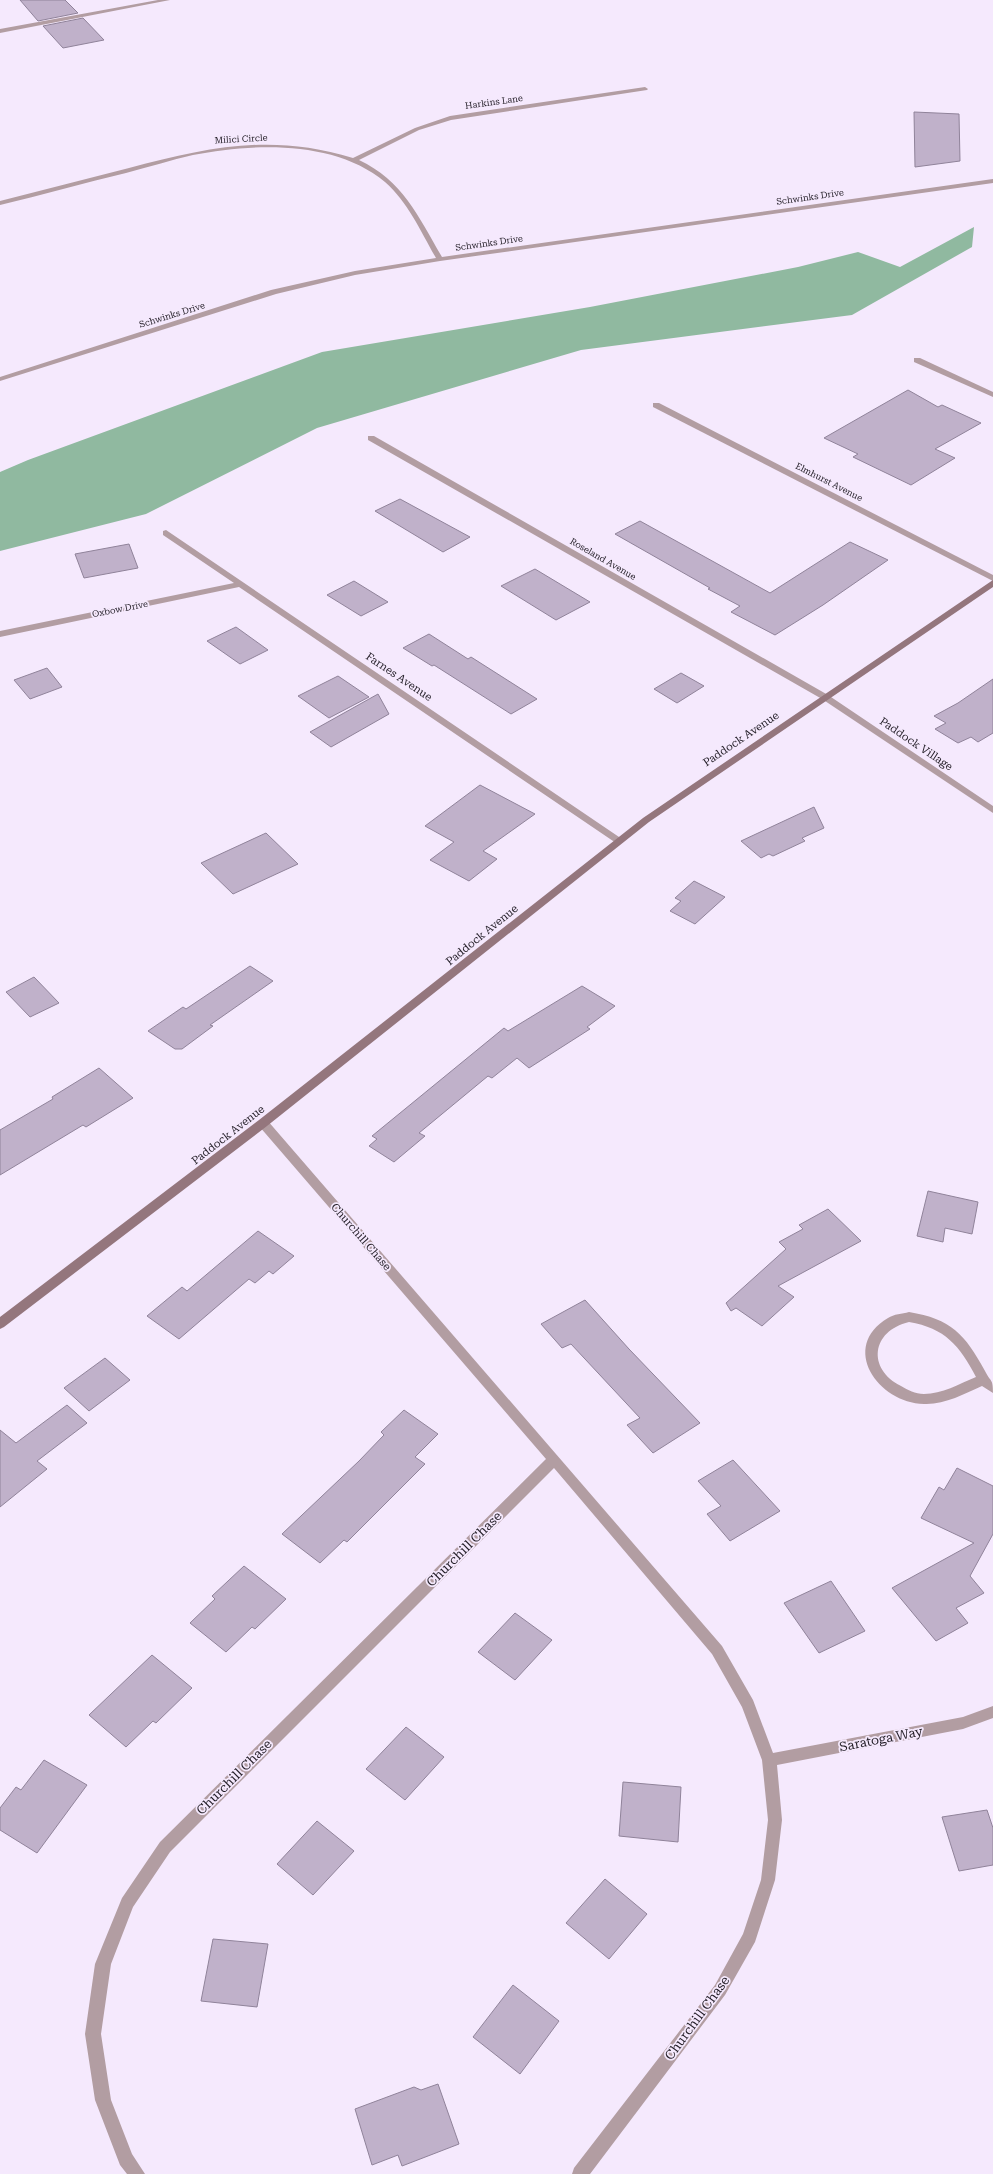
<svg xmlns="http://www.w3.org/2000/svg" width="993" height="2174" viewBox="0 0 993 2174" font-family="'Roboto Serif',serif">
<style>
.forest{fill:#90b9a0}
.building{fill:#c0b1ca;stroke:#90839a}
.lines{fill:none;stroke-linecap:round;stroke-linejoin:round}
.minor{fill:#b29da2;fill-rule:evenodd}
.tertiary{fill:#b29da2;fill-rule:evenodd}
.secondary{fill:#94767d;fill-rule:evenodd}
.labels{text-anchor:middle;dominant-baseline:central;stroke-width:3.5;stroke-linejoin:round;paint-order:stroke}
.far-street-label{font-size:9px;fill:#231e27;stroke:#f5e9fd}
.street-label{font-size:11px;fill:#231e27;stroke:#f5e9fd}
.near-street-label{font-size:13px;fill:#231e27;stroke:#f5e9fd}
</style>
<rect width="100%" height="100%" fill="#f5e9fd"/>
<path class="forest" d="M974,227L972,247L852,315L581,350L317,428L146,514L0,551V472L28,460L322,352L590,307L798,267L858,252L900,267Z"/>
<g class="building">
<path d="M20,0H65L78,13L38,21Z"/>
<path d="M83,18L104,40L63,48L43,26Z"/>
<path d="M914,112L959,114L960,161L915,167Z"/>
<path d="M908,390L938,407L942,405L981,423L935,449L955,458L911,485L853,457L858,454L824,438Z"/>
<path d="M400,499L470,537L443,552L375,511Z"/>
<path d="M640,521L770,593L850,542L888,560L823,605L775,635L731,612L740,606L708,589L710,588L615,534Z"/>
<path d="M129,544L138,568L84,578L75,554Z"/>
<path d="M535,569L590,602L556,620L501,586Z"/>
<path d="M354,581L388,602L361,616L327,595Z"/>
<path d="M236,627L268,650L240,664L207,641Z"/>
<path d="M429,634L468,659L471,657L537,699L511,714L434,665L432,666L403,648Z"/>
<path d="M47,668L62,687L30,699L14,680Z"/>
<path d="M681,673L704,686L677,703L654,689Z"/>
<path d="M338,676L369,697L329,718L298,696Z"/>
<path d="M993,679V733L978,742L971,737L958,743L935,729L946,723L934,716L958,703Z"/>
<path d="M378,694L389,714L331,747L310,732Z"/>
<path d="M480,785L535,814L483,851L497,859L469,881L430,860L454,842L425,826Z"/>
<path d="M814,807L824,828L802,838L805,841L773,856L769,854L761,858L741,841Z"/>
<path d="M266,833L298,864L233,894L201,863Z"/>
<path d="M694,881L725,897L695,924L670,911L681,901L675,898Z"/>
<path d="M250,966L273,981L210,1025L213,1026L182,1049H175L148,1031L183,1007L186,1009Z"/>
<path d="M34,977L59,1003L30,1017L6,992Z"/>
<path d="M582,986L615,1006L587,1027L590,1029L529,1068L517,1058L492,1078L488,1076L419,1133L425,1136L394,1162L369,1146L377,1139L372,1136L504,1028L508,1031Z"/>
<path d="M99,1068L133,1098L86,1127L83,1125L0,1175V1130L53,1099L52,1097Z"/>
<path d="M928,1191L978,1202L972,1234L945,1228L943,1242L917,1236Z"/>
<path d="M828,1209L861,1241L778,1286L794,1297L762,1326L736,1308L731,1311L726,1303L786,1249L779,1242L803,1229L799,1225Z"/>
<path d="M258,1231L294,1256L273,1274L269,1271L255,1283L249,1279L179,1339L147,1316L182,1287L187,1291Z"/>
<path d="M585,1300L629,1349L700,1423L653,1453L627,1425L640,1418L571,1344L562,1348L541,1324Z"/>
<path d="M105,1358L130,1380L89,1411L64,1388Z"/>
<path d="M67,1405L87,1423L37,1461L47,1469L0,1507V1430L16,1443Z"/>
<path d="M404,1410L438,1434L415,1457L425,1464L347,1542L344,1540L320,1563L282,1534L359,1461L384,1435L381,1432Z"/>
<path d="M733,1460L780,1511L730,1541L707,1514L721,1506L698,1481Z"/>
<path d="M957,1468L993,1486V1534L970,1576L984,1593L956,1608L968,1623L936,1641L892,1588L974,1543L921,1518L939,1487L944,1490Z"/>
<path d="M244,1566L286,1599L255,1629L252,1627L226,1652L190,1623L215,1599L212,1596Z"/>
<path d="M831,1581L865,1631L819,1653L784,1603Z"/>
<path d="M515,1613L552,1640L515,1680L478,1652Z"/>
<path d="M152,1655L192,1688L156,1723L153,1721L126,1747L89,1715Z"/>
<path d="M406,1727L444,1757L405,1800L366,1769Z"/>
<path d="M44,1760L87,1785L37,1853L0,1830V1808L16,1787L21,1790Z"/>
<path d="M623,1782L681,1787L678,1842L619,1836Z"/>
<path d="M987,1810L993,1828V1865L959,1871L942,1817Z"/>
<path d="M317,1821L354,1851L313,1895L277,1864Z"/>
<path d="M605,1879L647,1914L609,1959L566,1923Z"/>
<path d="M213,1939L268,1944L257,2007L201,2001Z"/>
<path d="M513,1985L559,2021L520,2074L473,2037Z"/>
<path d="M438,2084L459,2144L402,2166L398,2155L372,2165L355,2109L414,2087L421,2090Z"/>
</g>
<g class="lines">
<g class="minor">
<path d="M645,87L648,89L647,90L451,120L419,130L359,160C403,181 418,216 442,257L993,179V183L440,261L355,275L276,294L0,381V377L271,290L355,271L436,258C421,232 408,202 385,182C335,140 254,143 193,155C171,160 149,167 126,173C84,183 42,195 0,205V201C43,190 86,179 129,168C209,147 272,133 353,158L415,128L450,116Z"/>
<path d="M914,358H920L993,392V397L914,362Z"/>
<path d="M653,403H659L993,575V581L653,407Z"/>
<path d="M368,436H374L828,695L993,806V813L822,699L368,440Z"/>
<path d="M166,530L622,839L624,841L622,843H616L239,587L0,637V631L234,583L163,535V531Z"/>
<path d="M263,1119L267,1120L722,1646L753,1700L773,1753L963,1717L993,1706V1718L963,1729L777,1765L782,1820L775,1880L755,1942L725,1995L590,2174H572L574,2168L715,1985L743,1934L761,1880L768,1820L762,1760L742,1707L712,1654L554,1468L170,1852L133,1907L111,1964L101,2034L111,2100L132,2154L145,2174H127L120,2165L95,2100L85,2034L95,1964L122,1898L160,1842L546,1459L259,1126L257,1123Z"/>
<path d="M909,1312C951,1319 965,1334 985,1371C991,1383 993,1378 993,1393L982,1386C964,1394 944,1405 924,1404C878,1403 839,1347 888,1318C894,1314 902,1314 909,1312ZM909,1322C945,1328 960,1346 976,1377C959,1384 942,1394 924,1394C915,1394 908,1390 901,1386C867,1369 871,1331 909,1322Z"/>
</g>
<path class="tertiary" d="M158,0H170L0,33V29Z"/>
<path class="secondary" d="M993,580V587L649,822L267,1126L4,1327L0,1329V1317L259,1120L643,818Z"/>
</g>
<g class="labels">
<g class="far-street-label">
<text transform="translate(494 102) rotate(-8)">Harkins Lane</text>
<text transform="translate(241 139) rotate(-3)">Milici Circle</text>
<text transform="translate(810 197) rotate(-8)">Schwinks Drive</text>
<text transform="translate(489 243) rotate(-8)">Schwinks Drive</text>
<text transform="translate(172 315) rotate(-17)">Schwinks Drive</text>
<text transform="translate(829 482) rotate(27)">Elmhurst Avenue</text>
<text transform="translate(603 559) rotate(30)">Roseland Avenue</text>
<text transform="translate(120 609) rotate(-11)">Oxbow Drive</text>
</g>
<g class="street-label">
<text transform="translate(399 677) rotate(34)">Farnes Avenue</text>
<text transform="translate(741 739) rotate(-34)">Paddock Avenue</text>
<text transform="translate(916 744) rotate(34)">Paddock Village</text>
<text transform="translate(482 935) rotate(-39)">Paddock Avenue</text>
<text transform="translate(228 1135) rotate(-38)">Paddock Avenue</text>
<text transform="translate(361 1237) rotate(49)">Churchill Chase</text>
</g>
<g class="near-street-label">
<text transform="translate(464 1549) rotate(-45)">Churchill Chase</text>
<text transform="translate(881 1739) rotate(-11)">Saratoga Way</text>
<text transform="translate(234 1777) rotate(-45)">Churchill Chase</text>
<text transform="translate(697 2018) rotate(-54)">Churchill Chase</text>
</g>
</g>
</svg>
